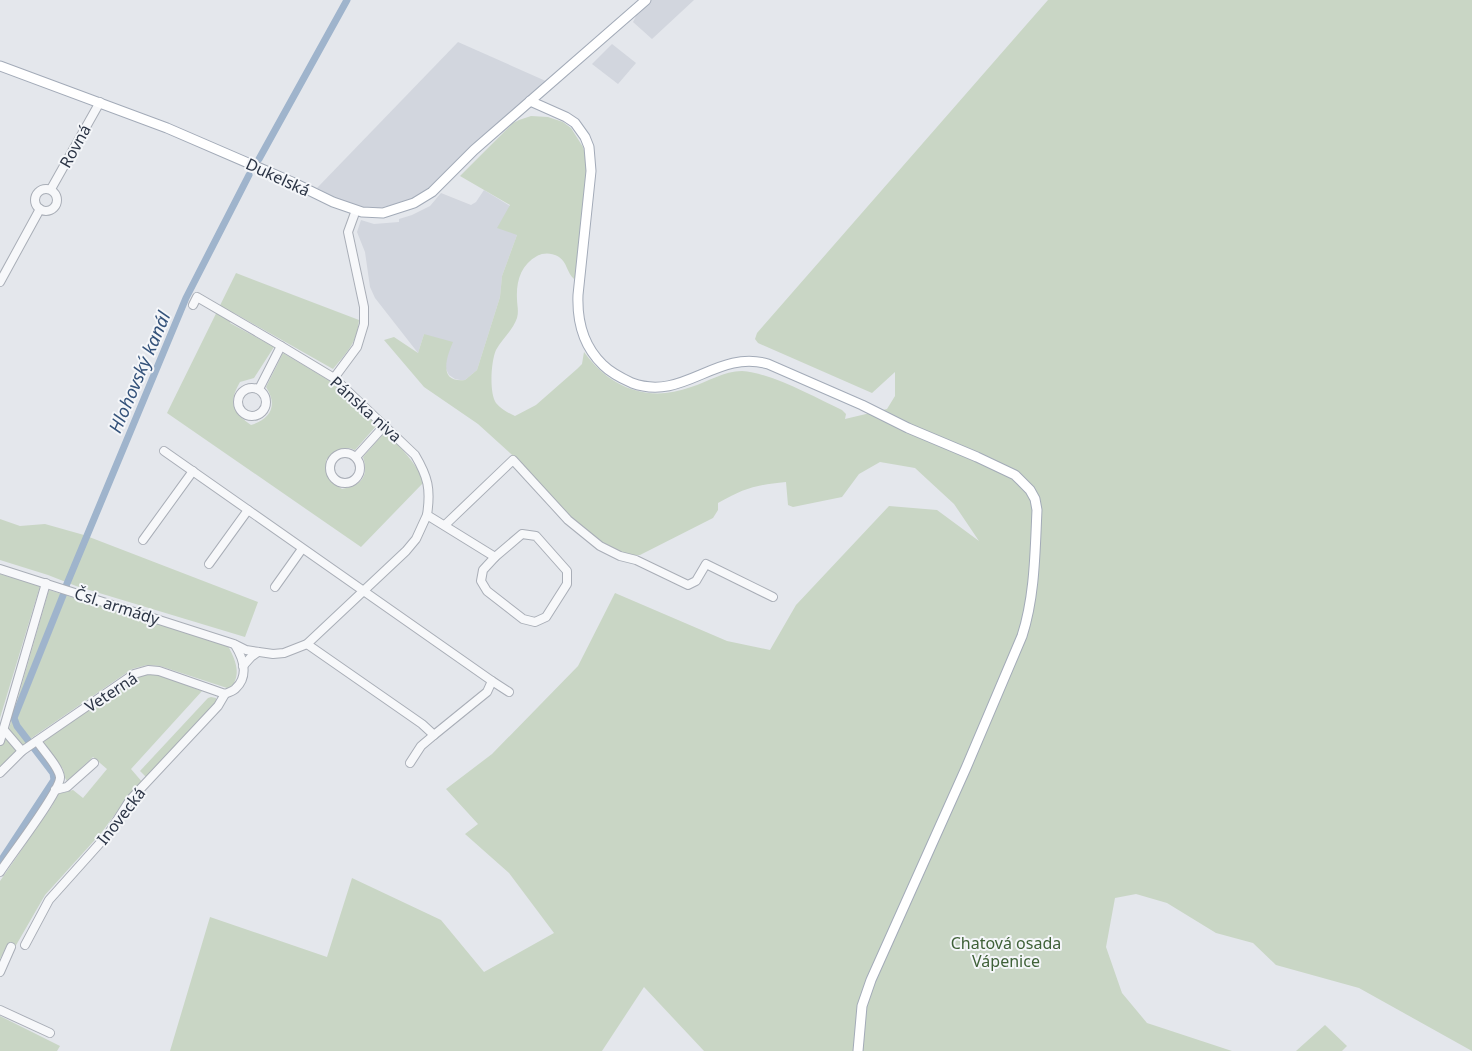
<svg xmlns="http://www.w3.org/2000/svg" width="1472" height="1051" viewBox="0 0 1472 1051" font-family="'Noto Sans',sans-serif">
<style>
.built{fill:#d2d6de}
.green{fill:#c9d6c5}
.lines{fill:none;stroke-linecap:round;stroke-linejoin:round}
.canal{stroke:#9fb4cc;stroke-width:7}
.minor-casing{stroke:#a9aeb7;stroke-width:10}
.major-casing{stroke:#a3abb8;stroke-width:11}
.minor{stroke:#f7f8fa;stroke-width:8}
.major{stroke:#fff;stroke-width:9}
.labels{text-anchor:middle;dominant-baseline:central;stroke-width:4;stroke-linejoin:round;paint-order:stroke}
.street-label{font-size:16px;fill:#2b3445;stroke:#f4f6f9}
.park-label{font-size:16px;fill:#3f6138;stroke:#f4f6f9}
.water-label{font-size:18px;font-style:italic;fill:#34527a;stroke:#f4f6f9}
</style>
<rect width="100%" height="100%" fill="#e4e7ec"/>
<g class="built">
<path d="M649,0H694L652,39L633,22L640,8Z"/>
<path d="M458,42L548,82L418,198L380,208L354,207L317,188Z"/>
<path d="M612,44L636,63L618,84L592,64Z"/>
<path d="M484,190L510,206L517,235L502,276L500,297L477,370L465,380H460L455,379L449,375L446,369L445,362L448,353L424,334L418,353L375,298L370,287L365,252L357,232L361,220L374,224L399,222V219L412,215L430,206L441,193L471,205L476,202Z"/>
</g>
<g class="green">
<path d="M1048,0H1472V1051L1359,988L1276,965L1253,943L1216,933L1167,903L1136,894L1115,898L1106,947L1122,993L1147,1023L1232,1051H704L644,987L602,1051H170L210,917L327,957L352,878L441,920L484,972L554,933L509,873L465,834L478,824L446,789L492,754L578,666L615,593L727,641L770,650L796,605L889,506L937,510L979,541L954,504L915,468L880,462L859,474L842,497L793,507L788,505L786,482C755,485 745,488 718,503V510L713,518L640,555H632L617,552L572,521L520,462L478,424L424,387L384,340L394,337L418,353L424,334L453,342C447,356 437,383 465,380L477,370L500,297L502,276L517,235L497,228L510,205L460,176L513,123L519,120L531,116L548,117L563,122L571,128L583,147L587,162L575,277L574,279C567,273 567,262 559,257C553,253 544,252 537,256C521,265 516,281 517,299C517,305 519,311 517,318C513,330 502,339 496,350C491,361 489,393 496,403C501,409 508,413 515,416L536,405L577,369L582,364L584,352C610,388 648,403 691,387C707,382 724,371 742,371C772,373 814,397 842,410L846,414L845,419L887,409L895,396V372L872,393L758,343L755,339L757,333Z"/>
<path d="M236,273L359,320C357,343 347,352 333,369L234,313L230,323L274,347L254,378L240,382C228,403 232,412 251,425C271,419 278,405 266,387L283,353L330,381L377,425L355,450C343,444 335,452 326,460C326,474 330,481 342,489C362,485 369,477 363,457L385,432C401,448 415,461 424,482L361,547L167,413Z"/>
<path d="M0,519L20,526L45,524L84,535L258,602L245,637L76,586L48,575L0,560Z"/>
<path d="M0,574L40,586L0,718Z"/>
<path d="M49,590L228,646C236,661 242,675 230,689L160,666L147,665L132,669L33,737L23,745L9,729Z"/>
<path d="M149,674L159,675L202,691L131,769L143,783L126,799L102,832L45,895L15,947L7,945L0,959V881L52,806L58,794L73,790L83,798L107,769L93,757L67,781L65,778L63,769L43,742L135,678Z"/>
<path d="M211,697L216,698V703L147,778L140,771L208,698Z"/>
<path d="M4,730L22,751L0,773V744Z"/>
<path d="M0,1016L60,1046L57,1051H0Z"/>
<path d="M1325,1025L1347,1046L1342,1051H1296Z"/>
</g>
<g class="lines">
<g class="canal">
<path d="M259,159L347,0"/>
<path d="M66,586L186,298L249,175"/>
<path d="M0,862L54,780L53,773L17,726L14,718L64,593"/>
</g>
<g class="minor-casing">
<g id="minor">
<circle cx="46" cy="200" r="11"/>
<path d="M51,189L100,102"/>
<path d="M0,282L40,209"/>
<path d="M193,305L197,297L281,346L334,378L415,455C428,477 431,489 427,515L495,557"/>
<path d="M334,378L357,347L364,324V307L348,232L356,210"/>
<circle cx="252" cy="402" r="14"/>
<path d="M259,389L281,346"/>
<path d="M164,451L492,681L487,692L434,735L422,724L307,644"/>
<circle cx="345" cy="468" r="15"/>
<path d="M356,457L385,425"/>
<path d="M445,525L513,460L568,520L600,546L620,556L636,560L688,585L696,581L706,564L773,597"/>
<path d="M522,534L536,536L567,571V584L546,617L535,622L523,619L487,591L481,581L483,570L495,557Z"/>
<path d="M143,540L193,471"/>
<path d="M209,564L248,510"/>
<path d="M0,569L234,644L246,650L273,654L284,653L307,644L406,551L416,539L427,515"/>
<path d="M275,587L302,549"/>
<path d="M243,666L251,657L258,652"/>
<path d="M492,681L509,692"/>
<path d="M4,730L22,751"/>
<path d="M0,741L46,583"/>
<path d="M410,763L421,746L434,735"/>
<path d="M0,773L22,751L134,674L148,670L159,671L225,694C229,692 234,691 236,688C249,676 243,658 235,645"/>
<path d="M55,790L67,787L94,763"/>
<path d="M0,872C10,856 61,791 60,777C59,767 43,750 37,741"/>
<path d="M25,945L49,900L109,833L130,800L218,706L225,694"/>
<path d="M0,972L11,947"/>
<path d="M0,1010L50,1033"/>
</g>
</g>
<g class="major-casing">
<g id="major">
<path d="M0,66L167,128L292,182L333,202L362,212L383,213L414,203L432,192L474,150L646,0"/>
<path d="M530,101L566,117L575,123L585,137L589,147L591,171L578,295C577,321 583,346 603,365C611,373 621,378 632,383C684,402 716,349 768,364L862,405L908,428L977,457L1015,475L1030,490L1035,499L1037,510C1035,551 1035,596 1022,636L966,768L871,980L862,1006L858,1051"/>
</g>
</g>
<use href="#minor" class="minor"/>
<use href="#major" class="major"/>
</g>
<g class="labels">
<g class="street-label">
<text transform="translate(75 146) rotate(-61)">Rovná</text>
<text transform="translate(278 177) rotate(25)">Dukelská</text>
<text transform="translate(366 409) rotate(42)">Pánska niva</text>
<text transform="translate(117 606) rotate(18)">Čsl. armády</text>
<text transform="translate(111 692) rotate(-33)">Veterná</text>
<text transform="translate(121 816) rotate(-52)">Inovecká</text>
</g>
<g class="park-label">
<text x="1006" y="943">Chatová osada<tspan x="1006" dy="18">Vápenice</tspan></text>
</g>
<g class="water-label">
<text transform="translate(139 372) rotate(-67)">Hlohovský kanál</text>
</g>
</g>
</svg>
